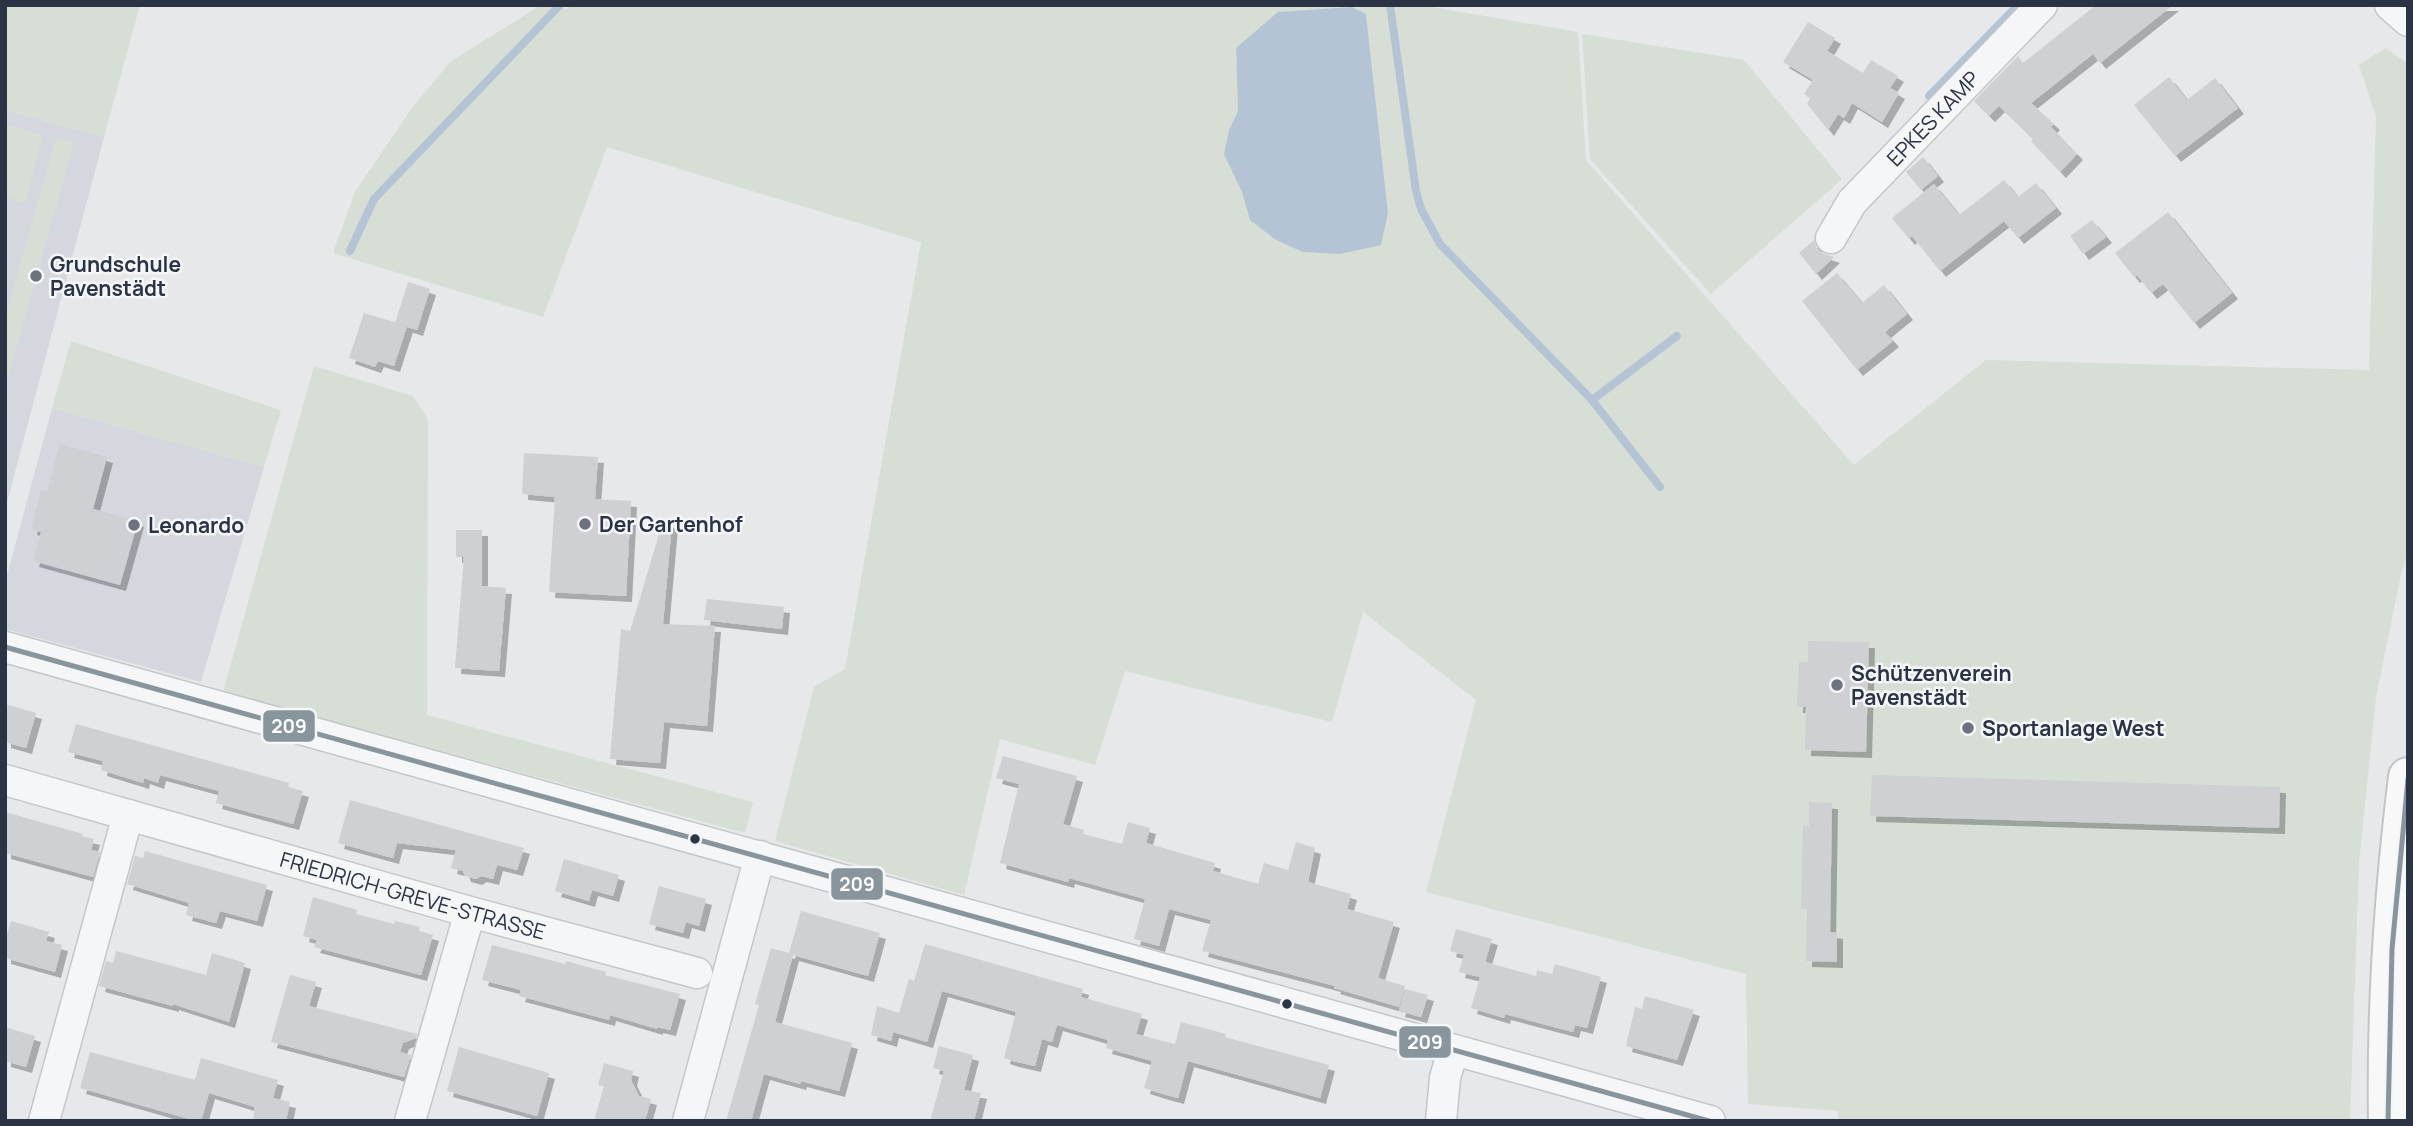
<svg xmlns="http://www.w3.org/2000/svg" width="2413" height="1126" viewBox="0 0 2413 1126" font-family="Manrope,sans-serif">
<style>
.built{fill:#d4d7dd}
.green{fill:#d6ded6;fill-rule:evenodd}
.water{fill:#b4c4d5}
.lines{fill:none;stroke-linecap:round;stroke-linejoin:round}
.stream{stroke:#b4c4d5;stroke-width:8}
.building{fill:#ced0d3;filter:url(#shadow)}
.street-casing{stroke:#c4c6c8;stroke-width:33}
.primary-casing{stroke:#c2c5c8;stroke-width:42}
.street{stroke:#f5f6f7;stroke-width:30}
.primary{stroke:#f8f8f8;stroke-width:38}
.bus-1-casing{stroke:#f4f6f9;stroke-width:10}
.bus-1{stroke:#88959d;stroke-width:5}
.poi-dot{fill:#6c737f;stroke:#f4f6f9;stroke-width:2.5}
.bus-dot{fill:#2b3445;stroke:#f4f6f9;stroke-width:2.5}
.labels{text-anchor:middle;dominant-baseline:central;stroke-width:5;stroke-linejoin:round;paint-order:stroke}
.street-label{font-size:21px;fill:#2b3445;stroke:#f4f6f9}
.poi-label{font-size:21px;font-weight:bold;fill:#2b3445;stroke:#f4f6f9;text-anchor:start}
.line-badge{stroke:#f4f6f9;stroke-width:2.5}
.badge-label{font-size:19px;text-anchor:middle;font-weight:bold;fill:#fff}
</style>
<defs>
<filter id="shadow"><feDropShadow dx="6" dy="6" stdDeviation="0" flood-color="#0004"/></filter>
</defs>
<rect width="100%" height="100%" fill="#e6e8ea"/>
<g class="built">
<path d="M5,110L104,137L5,510Z"/>
<path d="M52,408L264,467L201,682L5,629V583Z"/>
</g>
<g class="green">
<path d="M5,5H140L104,137L5,110Z"/>
<path d="M541,5H560L566,10L571,5H1420L1578,32L1586,160L1854,465L1986,360L2369,370L2376,117L2359,65L2386,48L2408,64V553L2401,574L2376,697L2359,863L2350,1121H1838V1111L1748,1104L1746,974L1426,892L1476,700L1363,612L1332,722L1125,671L1095,765L1000,739L964,895L775,841L814,687L845,669L921,242L607,147L543,317L333,253L355,192L412,108L450,62ZM1366,14L1388,213L1251,220L1242,192L1229,130L1238,111L1236,48Z"/>
<path d="M1582,34L1744,60L1842,179L1711,294L1590,159Z"/>
<path d="M5,124L43,135L25,203L5,197Z"/>
<path d="M56,138L74,143L6,385L5,318Z"/>
<path d="M71,341L281,410L264,467L52,408Z"/>
<path d="M314,366L413,396L428,419L427,715L753,802L745,833L223,692Z"/>
</g>
<path class="water" d="M1352,7L1366,14L1388,213L1381,245L1340,254L1303,252L1276,240L1250,220L1242,192L1224,154L1229,130L1238,111L1236,48L1278,12Z"/>
<g class="lines">
<g class="stream">
<path d="M1390,5L1416,191L1421,209L1440,244L1592,400L1660,487"/>
<path d="M1929,96L2018,5"/>
<path d="M350,251L374,199L560,5"/>
<path d="M1592,400L1677,336"/>
</g>
</g>
<g class="building">
<path d="M2096,5H2173L2100,63L2093,54L2031,103L2054,124L2051,127L2077,154L2060,172L2031,141L2033,139L1999,106L1989,116L1974,101L2018,56L2023,63Z"/>
<path d="M1808,22L1835,38L1827,51L1863,73L1871,60L1898,76L1890,88L1899,93L1882,122L1852,103L1844,118L1838,114L1828,130L1807,104L1810,98L1804,94L1813,80L1783,62Z"/>
<path d="M2169,77L2187,100L2215,78L2238,108L2175,156L2134,105Z"/>
<path d="M1923,157L1938,176L1921,190L1906,172Z"/>
<path d="M2004,180L2018,197L2036,183L2056,208L2018,238L2004,221L1940,271L1912,236L1909,239L1892,218L1934,184L1959,215Z"/>
<path d="M2168,212L2232,293L2194,323L2163,284L2151,293L2137,275L2134,277L2115,253Z"/>
<path d="M2092,220L2106,237L2083,254L2070,236Z"/>
<path d="M1814,240L1816,247L1822,253L1834,257L1816,274L1799,253Z"/>
<path d="M1837,273L1862,303L1884,285L1907,314L1885,332L1893,341L1857,370L1802,301Z"/>
<path d="M408,282L430,289L417,330L395,323Z"/>
<path d="M364,313L407,326L394,366L378,361L375,367L349,358Z"/>
<path d="M60,444L107,457L93,509L138,521L120,585L33,561L41,532L31,529L41,491L47,492Z"/>
<path d="M524,453L598,457L595,499L631,501L626,596L549,592L555,497L522,494Z"/>
<path d="M663,521L672,523L663,624L715,626L707,726L664,722L660,763L610,759L621,629L630,631Z"/>
<path d="M456,530H482V586L506,588L499,671L455,668L464,557H456Z"/>
<path d="M707,599L784,607L782,629L704,620Z"/>
<path d="M1808,641L1869,642L1866,752L1805,750L1806,707H1797L1799,662H1808Z"/>
<path d="M5,704L36,713L26,748L5,742Z"/>
<path d="M76,724L289,783L288,787L303,791L293,824L216,803L219,791L160,775L158,783L144,778L143,783L101,770L103,761L68,752Z"/>
<path d="M1003,756L1077,776L1063,824L1084,830L1083,834L1122,844L1128,822L1150,828L1146,843L1215,863L1213,871L1258,884L1264,863L1288,870L1296,842L1315,848L1308,882L1351,894L1347,909L1394,922L1378,978L1405,986L1399,1007L1334,988L1335,986L1202,951L1211,920L1169,909L1159,946L1134,939L1145,899L1069,878L1068,882L1000,863L1019,784L996,778Z"/>
<path d="M1872,775L2280,787L2279,828L1870,816Z"/>
<path d="M350,800L524,848L517,870L497,865L493,879L481,876L476,879L465,876L463,871L451,868L456,850L397,843L393,858L338,843Z"/>
<path d="M1809,802L1832,803L1830,932L1837,933V962L1806,961L1807,909H1801L1803,826H1809Z"/>
<path d="M5,812L83,834L82,836L94,839L91,850L100,852L93,877L5,853Z"/>
<path d="M145,851L267,885L257,921L220,911L216,923L186,915L189,903L127,884L135,856L143,858Z"/>
<path d="M564,859L619,875L613,896L592,890L589,901L555,891Z"/>
<path d="M659,886L706,899L699,926L686,922L683,933L649,924Z"/>
<path d="M313,897L357,910L356,914L394,924L395,921L420,927L419,931L433,935L421,975L314,947L317,940L303,936Z"/>
<path d="M801,911L880,933L868,976L793,955L775,1022L852,1043L839,1091L801,1081L800,1084L764,1074L751,1121H726L759,1005L755,1004L771,948L789,953Z"/>
<path d="M11,921L49,932L46,941L62,945L55,972L5,958V941Z"/>
<path d="M1456,929L1492,939L1485,962L1536,976L1537,970L1552,974L1555,964L1601,977L1587,1028L1575,1025L1573,1032L1505,1014L1504,1018L1471,1008L1480,977L1459,972L1464,955L1450,951Z"/>
<path d="M925,944L1083,989L1081,997L1142,1014L1136,1034L1175,1044L1181,1022L1226,1034L1225,1037L1329,1065L1320,1098L1188,1061L1178,1098L1163,1094L1144,1088L1152,1061L1106,1048L1108,1040L1057,1025L1052,1042L1042,1039L1035,1066L1013,1061L1004,1058L1016,1012L942,991L927,1042L893,1032L891,1041L871,1035L877,1006L899,1013L909,979L914,981Z"/>
<path d="M492,945L565,964L566,961L606,972L605,975L680,994L670,1030L657,1027V1029L610,1015L609,1020L542,1002L519,996L521,990L482,980Z"/>
<path d="M116,951L206,975L212,953L245,963L229,1022L173,1004V1006L99,986L106,961L113,963Z"/>
<path d="M290,975L316,982L309,1006L417,1034L416,1038L403,1043L400,1052L411,1055L404,1077L271,1042Z"/>
<path d="M1405,989L1428,995L1421,1017L1399,1011Z"/>
<path d="M1645,996L1694,1010L1677,1060L1626,1046L1635,1007L1642,1009Z"/>
<path d="M5,1027L35,1036L26,1067L5,1061Z"/>
<path d="M939,1046L973,1055L964,1090L981,1093L974,1121H930L944,1071L933,1068Z"/>
<path d="M459,1047L549,1073L537,1116L447,1091Z"/>
<path d="M90,1052L195,1080L201,1058L278,1080L273,1098L290,1102L286,1121H253L255,1107L209,1093L201,1121H196L80,1088Z"/>
<path d="M604,1063L633,1071L631,1080L639,1096L651,1099L645,1121H594L604,1086L598,1085Z"/>
</g>
<g class="lines">
<g class="street-casing">
<g id="street">
<path d="M2390,5L2408,21"/>
<path id="s1" d="M1831,238L1852,202L2042,5"/>
<path d="M5,647L1710,1121"/>
<path id="s2" d="M5,780L470,912L697,973"/>
<path d="M44,1121L128,815"/>
<path d="M410,1121L470,912"/>
<path d="M688,1121L760,856"/>
<path d="M1441,1121L1445,1078L1453,1050"/>
</g>
</g>
<g class="primary-casing">
<path id="primary" d="M2388,1121C2386,1006 2394,891 2408,777"/>
</g>
<use href="#street" class="street"/>
<use href="#primary" class="primary"/>
<g class="bus-1-casing">
<g id="bus-1">
<path d="M5,647L1709,1121"/>
<path d="M2388,1121L2392,949L2408,779"/>
</g>
</g>
<use href="#bus-1" class="bus-1"/>
</g>
<g class="poi-dot">
<circle cx="36" cy="276" r="7"/>
<circle cx="585" cy="524" r="7"/>
<circle cx="134" cy="525" r="7"/>
<circle cx="1837" cy="685" r="7"/>
<circle cx="1968" cy="728" r="7"/>
</g>
<g class="bus-dot">
<circle cx="695" cy="839" r="6"/>
<circle cx="1287" cy="1004" r="6"/>
</g>
<g class="labels">
<g class="street-label">
<text stroke="none"><textPath href="#s1" startOffset="158">EPKES KAMP</textPath></text>
<text stroke="none"><textPath href="#s2" startOffset="424">FRIEDRICH-GREVE-STRASSE</textPath></text>
</g>
<g class="poi-label">
<text x="50" y="264">Grundschule<tspan x="50" dy="24">Pavenstädt</tspan></text>
<text x="599" y="524">Der Gartenhof</text>
<text x="148" y="525">Leonardo</text>
<text x="1851" y="673">Schützenverein<tspan x="1851" dy="24">Pavenstädt</tspan></text>
<text x="1982" y="728">Sportanlage West</text>
</g>
</g>
<g class="line-badge">
<rect x="262" y="709" width="54" height="34" rx="7" fill="#88959d"/>
<rect x="830" y="867" width="54" height="34" rx="7" fill="#88959d"/>
<rect x="1398" y="1025" width="54" height="34" rx="7" fill="#88959d"/>
</g>
<g class="badge-label">
<text x="289" y="733">209</text>
<text x="857" y="891">209</text>
<text x="1425" y="1049">209</text>
</g>
<rect width="2413" height="1126" fill="none" stroke="#2b3445" stroke-width="14"/>
</svg>
